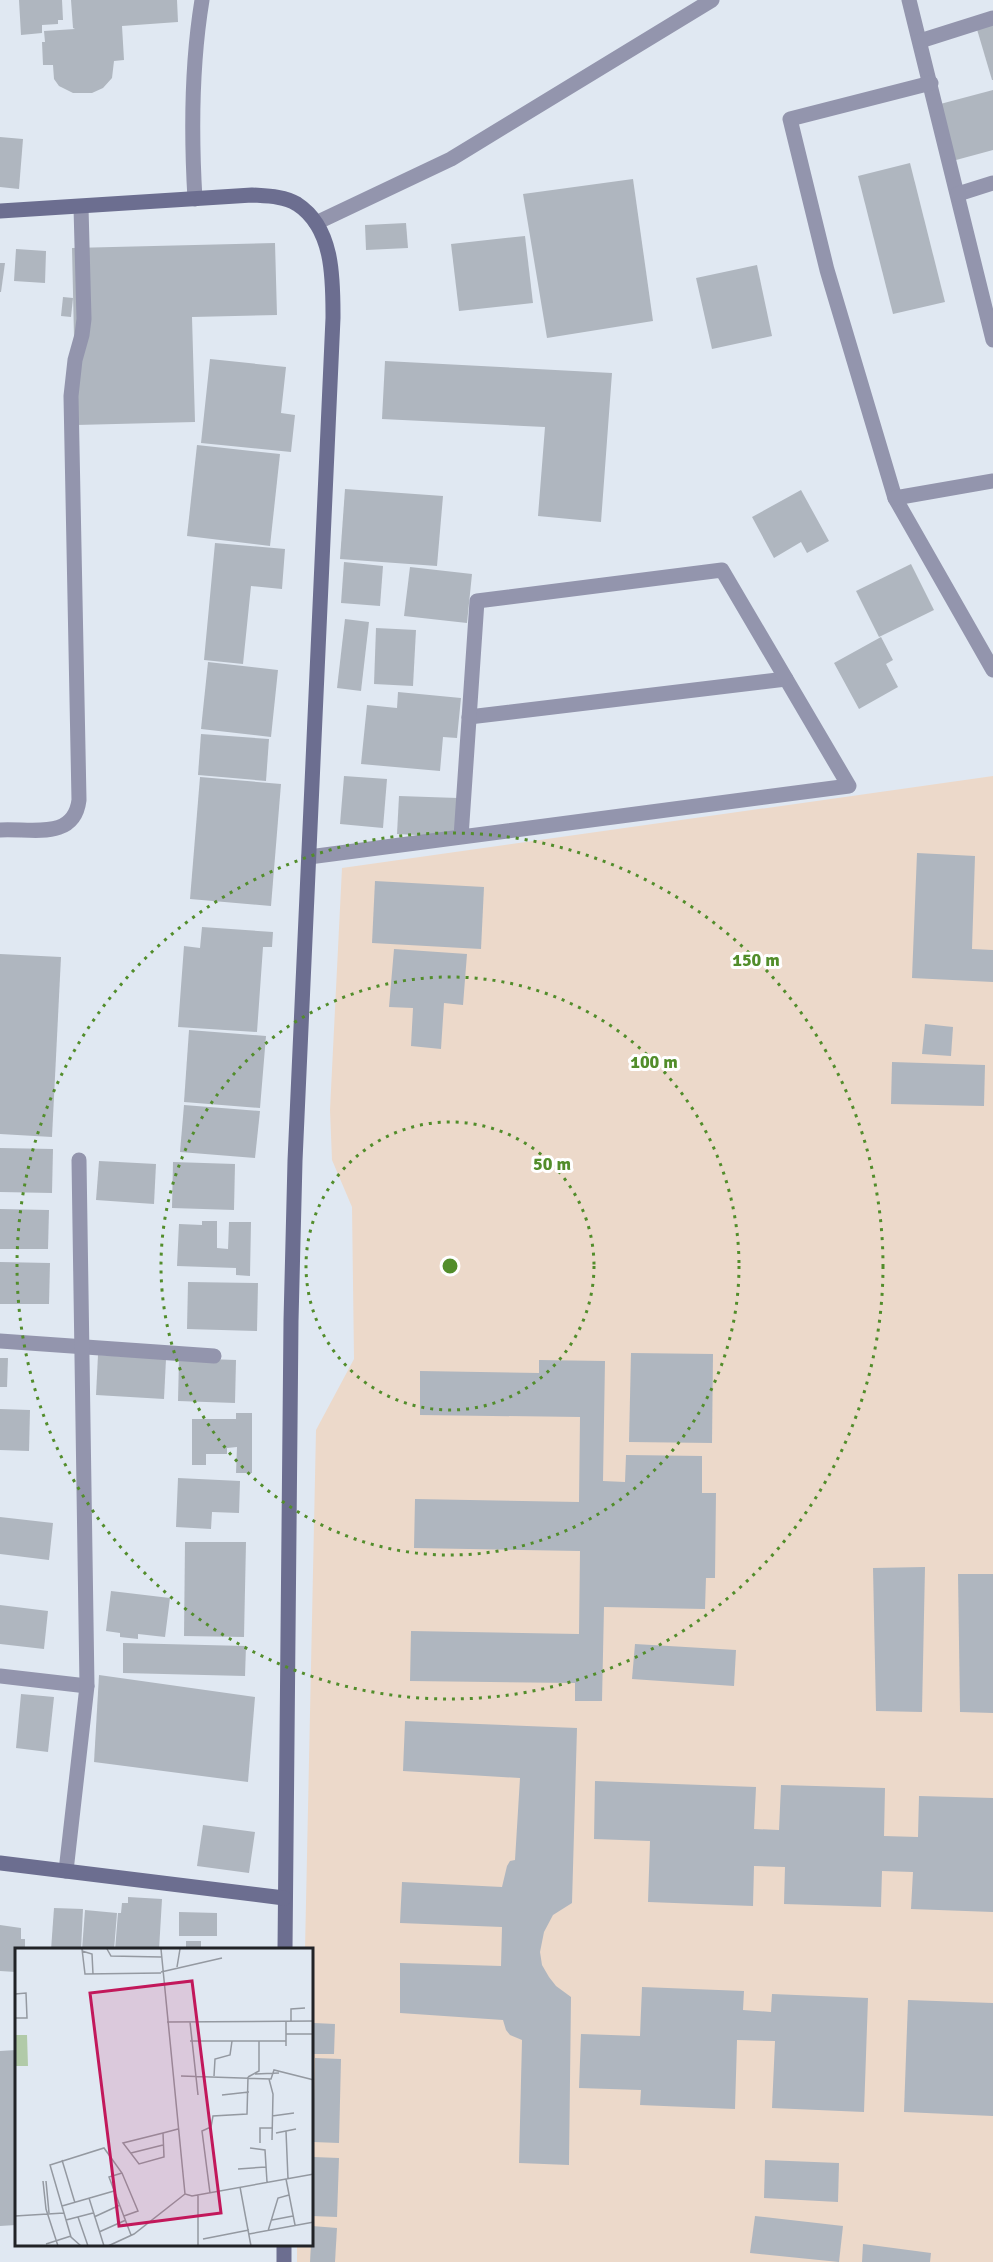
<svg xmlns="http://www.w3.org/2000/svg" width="993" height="2262" viewBox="0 0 993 2262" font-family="Signika,sans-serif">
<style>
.education{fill:#ecd9ca}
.building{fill:#afb6bf}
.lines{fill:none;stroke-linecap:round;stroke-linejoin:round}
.street{stroke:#9395ad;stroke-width:15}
.secondary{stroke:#6c6e90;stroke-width:15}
.ring{fill:none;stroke:#528d2b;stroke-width:3;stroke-dasharray:3 6}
.inset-road{fill:none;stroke:#9499a1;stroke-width:1.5}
.view{fill:#c2185b;fill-opacity:0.15;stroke:#c2185b;stroke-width:3}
.inset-edge{fill:none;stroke:#212327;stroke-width:3}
.centre{fill:#528d2b;stroke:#fff;stroke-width:3}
.ring-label{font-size:18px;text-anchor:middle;font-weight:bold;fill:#528d2b;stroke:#fff;stroke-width:6;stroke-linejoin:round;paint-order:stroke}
</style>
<rect width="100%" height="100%" fill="#e0e8f2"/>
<path class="education" d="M993,776V2262H297V2246H312V1950H305L316,1430L354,1359L352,1207L332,1160L330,1110L342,868Z"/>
<g class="building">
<path d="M19,0H62L63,20H58V24L42,25V33L21,35Z"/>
<path d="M71,0H177L178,22L122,26L124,60L114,61L112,78L103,88L92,93H73L59,86L54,79L53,65H43L42,42H45L44,31L75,29L73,28Z"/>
<path d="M993,21V80H992L976,26Z"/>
<path d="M993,90V150L945,163L929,107Z"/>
<path d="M0,137L23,139L19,189L0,187Z"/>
<path d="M910,163L945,302L893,314L858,176Z"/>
<path d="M633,179L653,321L547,338L523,194Z"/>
<path d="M406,223L408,248L366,250L365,225Z"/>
<path d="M525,236L533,303L459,311L451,244Z"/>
<path d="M275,243L277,315L192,317L195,422L76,425L72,248Z"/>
<path d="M16,249L46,251L45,283L14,281Z"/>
<path d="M0,263H5L1,292H0Z"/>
<path d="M757,265L772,336L712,349L696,278Z"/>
<path d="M63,297L73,298L71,317L61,316Z"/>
<path d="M210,359L286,367L281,413L295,415L291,452L201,443Z"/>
<path d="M385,361L612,373L601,522L538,516L545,427L382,419Z"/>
<path d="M197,445L280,454L270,546L187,536Z"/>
<path d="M345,489L443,496L437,566L340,559Z"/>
<path d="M801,490L829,541L807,553L801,542L774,558L752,517Z"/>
<path d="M215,543L285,549L282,589L251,586L243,664L204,660Z"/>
<path d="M344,562L383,566L380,606L341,603Z"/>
<path d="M911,564L934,610L879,637L856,591Z"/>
<path d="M410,567L472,574L467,623L404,616Z"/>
<path d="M345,619L369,622L361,691L337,688Z"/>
<path d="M376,628L416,630L413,686L374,684Z"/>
<path d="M881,637L893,660L886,664L898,687L859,709L834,663Z"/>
<path d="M208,662L278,670L271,737L201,729Z"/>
<path d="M398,692L461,698L457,738L443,737L440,771L361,764L367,705L397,708Z"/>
<path d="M201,734L269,739L266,781L198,775Z"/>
<path d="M344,776L387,779L383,828L340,824Z"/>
<path d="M200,777L281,784L271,906L190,899Z"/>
<path d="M399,796L458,798L456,837L397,834Z"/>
<path d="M917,853L975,856L972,949L993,950V982L912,978Z"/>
<path d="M375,881L484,887L481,949L372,943Z"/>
<path d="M202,927L273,932L272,947H263L257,1032L178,1027L184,946L200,948Z"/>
<path d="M394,949L467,954L463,1005L444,1003L441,1049L411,1046L413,1008L389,1007Z"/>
<path d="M0,954L61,957L52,1137L0,1134Z"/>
<path d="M925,1024L953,1027L951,1056L922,1054Z"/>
<path d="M189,1030L266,1036L260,1108L184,1102Z"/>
<path d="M892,1062L985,1065L984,1106L891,1104Z"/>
<path d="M184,1105L260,1111L255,1158L180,1152Z"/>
<path d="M0,1148L53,1149L52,1193L0,1192Z"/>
<path d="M99,1161L156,1164L154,1204L96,1200Z"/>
<path d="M173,1162L235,1164L234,1210L172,1208Z"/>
<path d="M0,1209L49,1210L48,1249H0Z"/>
<path d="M202,1221H217V1248L228,1249L229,1222H251L250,1276L236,1275V1268L177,1266L179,1224L202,1225Z"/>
<path d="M0,1262L50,1263L49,1304H0Z"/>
<path d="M188,1282L258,1283L257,1331L187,1329Z"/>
<path d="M631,1353L713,1354L712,1443L629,1442Z"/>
<path d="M98,1355L166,1359L164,1399L96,1395Z"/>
<path d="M0,1358H8L7,1387H0Z"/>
<path d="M179,1358L236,1360L235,1403L178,1401Z"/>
<path d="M539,1360L605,1361L603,1481L625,1482L626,1455L702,1456V1493H716L715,1578H706L705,1609L604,1607L602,1701H575V1683L410,1681L411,1631L579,1634L580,1551L414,1548L415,1499L579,1502L580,1417L420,1415V1371L539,1373Z"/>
<path d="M0,1409L30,1410L29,1451L0,1450Z"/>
<path d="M236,1413H252V1473H236L237,1447L227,1448V1454H206V1465H192V1419H236Z"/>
<path d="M178,1478L240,1481L239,1513L212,1512L211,1529L176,1527Z"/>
<path d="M0,1517L53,1523L49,1560L0,1554Z"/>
<path d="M185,1542H246L244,1637L184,1636Z"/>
<path d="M925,1567L922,1712L876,1711L873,1568Z"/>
<path d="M958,1574H993V1713L960,1712Z"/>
<path d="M111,1591L170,1598L165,1637L138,1634V1639L120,1637V1633L106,1631Z"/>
<path d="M0,1605L48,1611L44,1649L0,1644Z"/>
<path d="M123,1643L246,1646L245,1676L123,1673Z"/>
<path d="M635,1644L736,1650L734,1686L632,1679Z"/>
<path d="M99,1675L255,1697L248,1782L94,1762Z"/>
<path d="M21,1694L54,1697L48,1752L16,1748Z"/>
<path d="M405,1721L577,1728L572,1903L553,1915L544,1932L540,1952L542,1965L549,1977L556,1986L571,1997L569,2165L519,2163L522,2040L510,2035L506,2030L503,2020L400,2013V1963L501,1966L502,1927L400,1923L402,1882L502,1887L507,1866L510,1861L515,1860L520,1778L403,1771Z"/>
<path d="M595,1781L756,1787L754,1829L779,1830L781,1785L885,1788L884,1836L918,1837L919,1796L993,1798V1912L911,1909L913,1872L882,1871L881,1907L784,1904L785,1867L754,1866L753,1906L648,1902L650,1841L594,1839Z"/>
<path d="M203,1825L255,1832L249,1873L197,1866Z"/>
<path d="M128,1897L162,1899L159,1950H115L118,1913H121L122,1903H128Z"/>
<path d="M54,1908L83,1909L81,1950H51Z"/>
<path d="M85,1910L117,1913L114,1950H82Z"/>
<path d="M179,1912L217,1913V1936H179Z"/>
<path d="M0,1925L21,1928V1939H25V1950H16V1972L0,1971Z"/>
<rect x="186" y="1941" width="15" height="9"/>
<path d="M642,1987L744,1991L743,2010L771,2012L772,1994L868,1998L864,2112L772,2108L775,2041L737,2040L735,2109L640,2105L641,2090L579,2088L581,2034L640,2036Z"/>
<path d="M908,2000L993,2003V2116L904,2112Z"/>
<path d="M314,2023L335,2024L334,2054H313Z"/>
<path d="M16,2050V2225L0,2226V2051Z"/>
<path d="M315,2058L341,2059L339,2143L313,2142Z"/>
<path d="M313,2157L339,2158L337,2217L312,2216Z"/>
<path d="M765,2160L839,2163L838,2202L764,2198Z"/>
<path d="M755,2216L843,2226L839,2262L750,2253Z"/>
<path d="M312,2226L337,2228L335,2262H310Z"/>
<path d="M863,2244L931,2253L930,2262H862Z"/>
</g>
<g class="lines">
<g class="street">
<path d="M909,0L993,340"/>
<path d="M920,41L993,18"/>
<path d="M931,83L790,119L827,270L895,498L993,670"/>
<path d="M958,194L993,183"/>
<path d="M195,199C191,132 191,67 202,0"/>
<path d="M316,223L451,159L712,0"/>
<path d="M895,498L993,481"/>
<path d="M469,717L786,679"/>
<path d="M0,830C31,828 74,841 79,800L71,396L75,360L82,335L84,319L81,207"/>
<path d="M309,857L849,786L722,570L477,601L461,837"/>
<path d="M0,1341L214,1356"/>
<path d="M0,1676L87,1686"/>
<path d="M66,1871L87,1686L79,1160"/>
</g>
<g class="secondary">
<path d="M0,211L252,195C267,196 284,196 297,204C334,228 333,280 333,318L295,1161L291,1321L285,1950"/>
<path d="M0,1863L284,1898"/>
<path d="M284,2262V2246"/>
</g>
</g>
<g class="ring">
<circle cx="450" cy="1266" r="144"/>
<circle cx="450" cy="1266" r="289"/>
<circle cx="450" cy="1266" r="433"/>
</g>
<g transform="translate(15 1948)">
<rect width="298" height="298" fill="#e0e8f2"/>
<path d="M0,87H12L13,118H0Z" fill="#b1caa8"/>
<path class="inset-road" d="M67,1L70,26L146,25M92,1L96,8L146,9M146,1L170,246L177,248L299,226M67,3L77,6L78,26M162,19L165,1M146,24L207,10M0,46L11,45L12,70H0M152,74L299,73M175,74L183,147M276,74V61L290,60M271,86H299M175,93H271M271,98V74M240,126L264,125M166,128L256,131L259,122L299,132M199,128L200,111L215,107L217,93M233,129L244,123V93M254,131L258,146L257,192M207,147L234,144M257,168L279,165M271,183L273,231M148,185L149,209L124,216L108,195L148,185L163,181M261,185L281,181M245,195V180H257M235,200L250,202L252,234M116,205L148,197M47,212L60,255M223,221L251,219M107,225L94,229L116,287M271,231L280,277M28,233L31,261L43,298M31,233L34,265M225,239L236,298M195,245L187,183L196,179L198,168L232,166L233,129M183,247V298M74,250L89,298M47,258L99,243M0,268L49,265M63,269L73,298M79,269L105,257M51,272L78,265M257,272L278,268M253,283L263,250L274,247M84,284L111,272M234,286L299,274M188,291L234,282M31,296L56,288M66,298L56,289L35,217L89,200L107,225L123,263L109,268M93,298L119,286L170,246"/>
<path class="view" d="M177,33L206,265L104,278L75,45Z"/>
<rect width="298" height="298" class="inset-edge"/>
</g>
<circle cx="450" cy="1266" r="9" class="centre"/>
<g class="ring-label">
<text x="756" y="966">150 m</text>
<text x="654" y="1068">100 m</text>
<text x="552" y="1170">50 m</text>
</g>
</svg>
